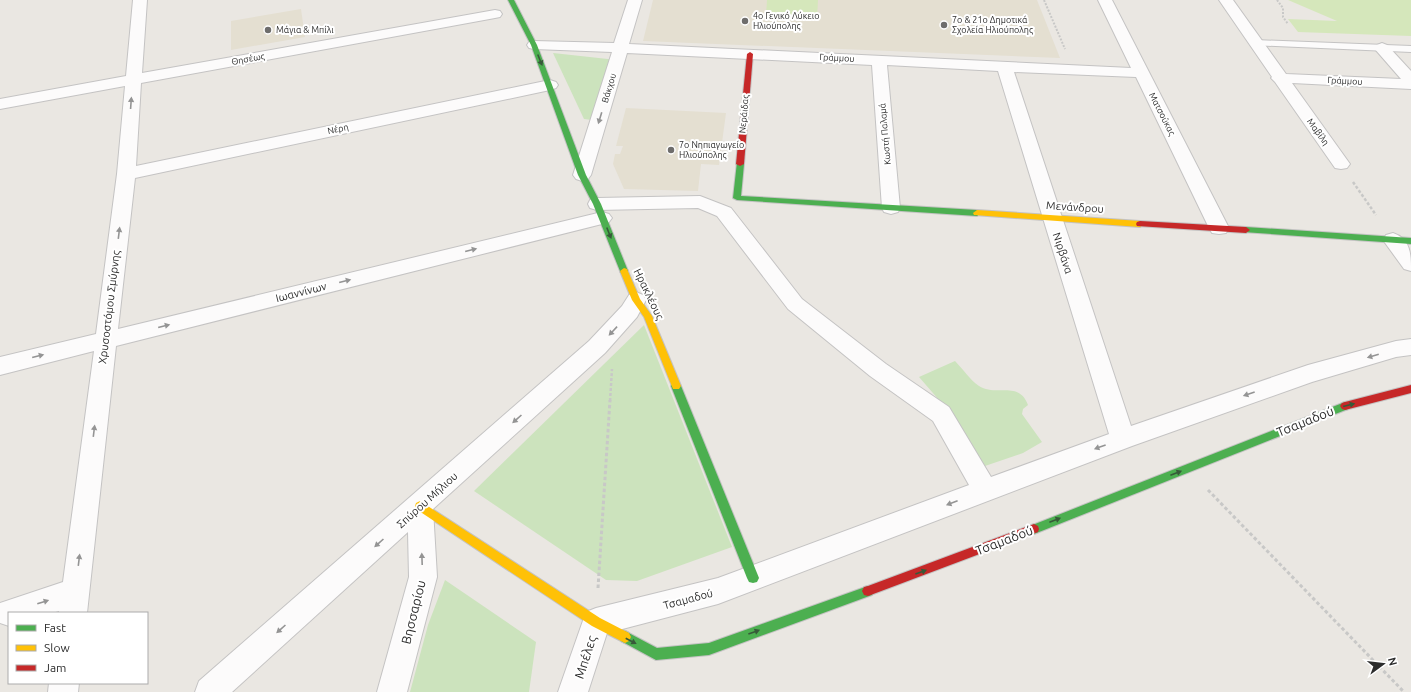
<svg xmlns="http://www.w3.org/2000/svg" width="1411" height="692" viewBox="0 0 1411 692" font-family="Ubuntu,sans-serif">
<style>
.education{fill:#e4dfd1}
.green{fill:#cce3bd}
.pitch{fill:#d5e7bb}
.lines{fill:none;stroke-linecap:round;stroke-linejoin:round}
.lane-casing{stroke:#c4c3c3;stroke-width:2}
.street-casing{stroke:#c4c3c3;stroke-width:2}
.fast-casing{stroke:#c4c3c3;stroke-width:2}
.slow-casing{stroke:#c4c3c3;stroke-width:2}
.jam-casing{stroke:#c4c3c3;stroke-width:2}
.path-far2{stroke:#c8c8c7;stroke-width:2;stroke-dasharray:2 1.5;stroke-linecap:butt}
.path-far1{stroke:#c8c8c7;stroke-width:2.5;stroke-dasharray:3 2;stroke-linecap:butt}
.path{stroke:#c8c8c7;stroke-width:3;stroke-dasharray:3.5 2.5;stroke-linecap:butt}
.lane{fill:#fcfbfb;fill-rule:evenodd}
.street{fill:#fcfbfb;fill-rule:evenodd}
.fast{fill:#4caf50;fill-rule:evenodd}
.slow{fill:#ffc107;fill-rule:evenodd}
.jam{fill:#c62828;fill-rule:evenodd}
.oneway{fill:#375a39}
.oneway2{fill:#949494}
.poi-dot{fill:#6e6d6c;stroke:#fff;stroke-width:1.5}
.labels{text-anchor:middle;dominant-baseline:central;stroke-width:4;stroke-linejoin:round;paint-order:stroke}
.far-poi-label{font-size:9px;fill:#2c2c2c;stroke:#fff;text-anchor:start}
.far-street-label{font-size:9px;fill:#2c2c2c;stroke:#fff}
.street-label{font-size:11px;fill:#2c2c2c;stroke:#fff}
.near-street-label{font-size:13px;fill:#2c2c2c;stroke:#fff}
</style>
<rect width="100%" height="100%" fill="#eae7e2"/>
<g class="education">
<path d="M653,0H1037L1060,58L643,41Z"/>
<path d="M301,9L305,37L231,50V21Z"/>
<path d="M626,108L726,113L719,165L701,164L698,191L624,189L613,164L615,154H620L623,146H616Z"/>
</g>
<g class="green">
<path d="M553,53L617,60L592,120L584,119Z"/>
<path d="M644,325L732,547L637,581L606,580L474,491Z"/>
<path d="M955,361C963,369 970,380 979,386C996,397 1019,380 1028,405L1023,409L1022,414L1042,442L1023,453L985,466L946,408L919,377Z"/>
<path d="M445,580L536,642L529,692H410L428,625Z"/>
</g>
<g class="pitch">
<path d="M767,0H818L817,18L766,15Z"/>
<path d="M1288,0H1411V36L1298,32L1288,19L1337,21Z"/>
</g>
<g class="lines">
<g class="lane-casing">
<path id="lane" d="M1255,40L1411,46V52L1252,45L1251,43L1252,41Z"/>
</g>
<g class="street-casing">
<g id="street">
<path d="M133,0H147L142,73L495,10L500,11L502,14L500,17L495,18L141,83L136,166L550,80L556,82L558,85L556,88L550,90L135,178L118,329L602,212L609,214L612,218L609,222L602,224L116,346L87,613H59V611L52,613H9V626L0,623V603L63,582L94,351L0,375V357L96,334L117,174L125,86L0,109V99L126,76Z"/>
<path d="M628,0H642L629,44L1131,68L1098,0H1112L1229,228L1226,233L1219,234L1212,233L1209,228L1136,77L1014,72L1131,426L1308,365L1396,341L1411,339V355L1396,357L1312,382L1132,446L718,604L607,633L588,692H558L586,612L596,608L718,578L969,485L933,421L870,376L788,309L717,216L698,208L597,210L590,208L588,204L590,200L597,198L700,196L731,208L802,299L886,364L949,407L991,477L1109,434L998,71L887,65L900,208L898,212L891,214L884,212L882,208L872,65L627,53L591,175L588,179L582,181L576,179L573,175L612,52L534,49L529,48L527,45L529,42L534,41L614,43Z"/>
<path d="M1219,0H1233L1286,74L1401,79L1374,48L1377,45L1382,43L1387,45L1411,71V89L1292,83L1350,164L1347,168L1341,169L1335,168L1275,82L1271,78L1272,77Z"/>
<path d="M1393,233C1411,239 1411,255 1411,271L1404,269L1383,240L1386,235Z"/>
<path d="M636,292L643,295L646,300L637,317L605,353L433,509L437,577L407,692H377L409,577L408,532L232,692H195L199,681L589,341L622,306L629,295Z"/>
<path d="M49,683H79L78,692H48Z"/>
</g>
</g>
<g class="fast-casing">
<g id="fast">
<path d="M508,0H514L537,45L586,175L601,204L628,271L627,273H621L620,271L593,204L578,175L531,45Z"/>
<path d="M737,162H743L744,164L741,196L977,210L981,213L977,216L737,200L733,198Z"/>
<path d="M1246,227L1411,238V244L1243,232L1242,230L1243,228Z"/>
<path d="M676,382L679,383L681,386L759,578L757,582L753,583L749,582L747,578L671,386L673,383Z"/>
<path d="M1345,402L1348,403L1350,406L1348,409L1034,534L1030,532L1029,529L1030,526Z"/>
<path d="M868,586L872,587L874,591L872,595L709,655L656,660L621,641L619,637L621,633L625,631L657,648L709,643Z"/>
</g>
</g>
<g class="slow-casing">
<g id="slow">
<path d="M977,210L1140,221L1144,224L1140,227L974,215L973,213Z"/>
<path d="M624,268L627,269L640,299L652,316L681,386L679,389H673L644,317L632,300L620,271Z"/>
<path d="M420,501L600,618L629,633L631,637L629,641L625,643L592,626L416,509L415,506L416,503Z"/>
</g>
</g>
<g class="jam-casing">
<g id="jam">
<path d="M750,52L753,54L744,164L740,166L736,164L747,54Z"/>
<path d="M1140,221L1246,227L1250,230L1246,233L1137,226L1136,224L1137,222Z"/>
<path d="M1411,385V393L1345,410L1342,409L1340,406L1342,403L1345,402Z"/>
<path d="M1034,524L1038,526L1039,529L1038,532L868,596L864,595L862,591L864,587L868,586Z"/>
</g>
</g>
<g class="path-far2">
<path d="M1044,0L1065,49"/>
<path d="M1277,0L1283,8V17L1288,24"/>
</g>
<g class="path-far1">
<path d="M1353,182L1376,215"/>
<path d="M610,401L612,369"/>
</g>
<g class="path">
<path d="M1208,490L1404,692"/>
<path d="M598,588L610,400"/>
</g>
<use href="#lane" class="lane"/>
<use href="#street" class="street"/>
<use href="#fast" class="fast"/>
<use href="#slow" class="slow"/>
<use href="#jam" class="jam"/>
</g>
<defs><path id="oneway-solid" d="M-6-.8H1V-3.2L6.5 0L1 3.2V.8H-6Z"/></defs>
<g class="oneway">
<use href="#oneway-solid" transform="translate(540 60) rotate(68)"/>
<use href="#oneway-solid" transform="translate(609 233) rotate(68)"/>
<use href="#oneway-solid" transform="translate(1349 405) rotate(-14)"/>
<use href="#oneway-solid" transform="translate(1176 473) rotate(-21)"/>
<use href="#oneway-solid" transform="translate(1055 520) rotate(-21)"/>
<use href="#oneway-solid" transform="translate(921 572) rotate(-20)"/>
<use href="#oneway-solid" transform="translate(754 632) rotate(-20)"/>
<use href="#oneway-solid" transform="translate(631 641) rotate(28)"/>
</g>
<g class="oneway2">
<use href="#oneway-solid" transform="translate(131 103) rotate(-86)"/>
<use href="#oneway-solid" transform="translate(600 118) rotate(107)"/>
<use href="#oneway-solid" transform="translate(119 233) rotate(-83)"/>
<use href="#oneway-solid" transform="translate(471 250) rotate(-14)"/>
<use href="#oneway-solid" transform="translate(345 281) rotate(-14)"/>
<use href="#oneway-solid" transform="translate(164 326) rotate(-14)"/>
<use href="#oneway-solid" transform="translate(613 331) rotate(133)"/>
<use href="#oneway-solid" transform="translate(38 356) rotate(-14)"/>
<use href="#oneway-solid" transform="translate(1373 356) rotate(164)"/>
<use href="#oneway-solid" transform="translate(1249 394) rotate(161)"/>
<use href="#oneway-solid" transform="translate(517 419) rotate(138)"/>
<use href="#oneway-solid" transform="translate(94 431) rotate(-83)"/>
<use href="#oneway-solid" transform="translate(1100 447) rotate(160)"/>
<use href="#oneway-solid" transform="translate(952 503) rotate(159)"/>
<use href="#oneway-solid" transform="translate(379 543) rotate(138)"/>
<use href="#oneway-solid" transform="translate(422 559) rotate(-92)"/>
<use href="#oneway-solid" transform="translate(79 560) rotate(-83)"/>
<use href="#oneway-solid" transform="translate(43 602) rotate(-18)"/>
<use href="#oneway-solid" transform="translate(281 629) rotate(138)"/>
</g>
<g class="poi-dot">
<circle cx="745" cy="21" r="4"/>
<circle cx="944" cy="25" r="4"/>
<circle cx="268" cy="30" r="4"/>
<circle cx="671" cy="150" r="4"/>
</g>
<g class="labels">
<g class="far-poi-label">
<text x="753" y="16">4ο Γενικό Λύκειο<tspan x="753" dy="10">Ηλιούπολης</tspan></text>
<text x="952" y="20">7ο &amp; 21ο Δημοτικά<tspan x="952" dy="10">Σχολεία Ηλιούπολης</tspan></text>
<text x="276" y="30">Μάγια &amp; Μπίλι</text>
<text x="679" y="145">7ο Νηπιαγωγείο<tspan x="679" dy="10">Ηλιούπολης</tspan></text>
</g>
<g class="far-street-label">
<text transform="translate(837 58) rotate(3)">Γράμμου</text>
<text transform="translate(248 59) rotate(-10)">Θησέως</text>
<text transform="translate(1345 81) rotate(3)">Γράμμου</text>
<text transform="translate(609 88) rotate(-73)">Βάκχου</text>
<text transform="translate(744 114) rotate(-85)">Νεράιδας</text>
<text transform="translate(1162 114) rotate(63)">Ματσούκας</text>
<text transform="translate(338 129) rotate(-12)">Νέρη</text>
<text transform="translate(1318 132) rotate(54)">Μαβίλη</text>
<text transform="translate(885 134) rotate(-95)">Κωστή Παλαμά</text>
</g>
<g class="street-label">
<text transform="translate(1075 207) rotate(4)">Μενάνδρου</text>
<text transform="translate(1063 253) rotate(72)">Νιρβάνα</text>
<text transform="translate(301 292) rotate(-14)">Ιωαννίνων</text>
<text transform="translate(649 294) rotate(64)">Ηρακλέους</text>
<text transform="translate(109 307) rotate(-83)">Χρυσοστόμου Σμύρνης</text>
<text transform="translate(427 500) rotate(-42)">Σπύρου Μήλιου</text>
<text transform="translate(688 599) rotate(-15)">Τσαμαδού</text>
</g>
<g class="near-street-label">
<text transform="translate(1305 421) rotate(-22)">Τσαμαδού</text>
<text transform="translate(1004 540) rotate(-21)">Τσαμαδού</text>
<text transform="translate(413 612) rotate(-76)">Βησσαρίου</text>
<text transform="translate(585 657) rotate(-72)">Μπέλες</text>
</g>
</g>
<rect x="8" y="612" width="140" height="72" fill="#ffffff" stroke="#ababab"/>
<rect x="16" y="625" width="20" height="6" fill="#4caf50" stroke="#ababab"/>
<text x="44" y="632" font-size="12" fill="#2c2c2c">Fast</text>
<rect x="16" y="645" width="20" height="6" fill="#ffc107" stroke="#ababab"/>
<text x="44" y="652" font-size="12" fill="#2c2c2c">Slow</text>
<rect x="16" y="665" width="20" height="6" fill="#c62828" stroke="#ababab"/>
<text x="44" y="672" font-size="12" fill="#2c2c2c">Jam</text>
<g transform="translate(1383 664) rotate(75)" stroke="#ffffff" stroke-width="3" paint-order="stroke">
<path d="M0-3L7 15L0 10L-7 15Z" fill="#2c2c2c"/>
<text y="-6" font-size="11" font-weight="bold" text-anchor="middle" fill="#2c2c2c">N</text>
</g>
</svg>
